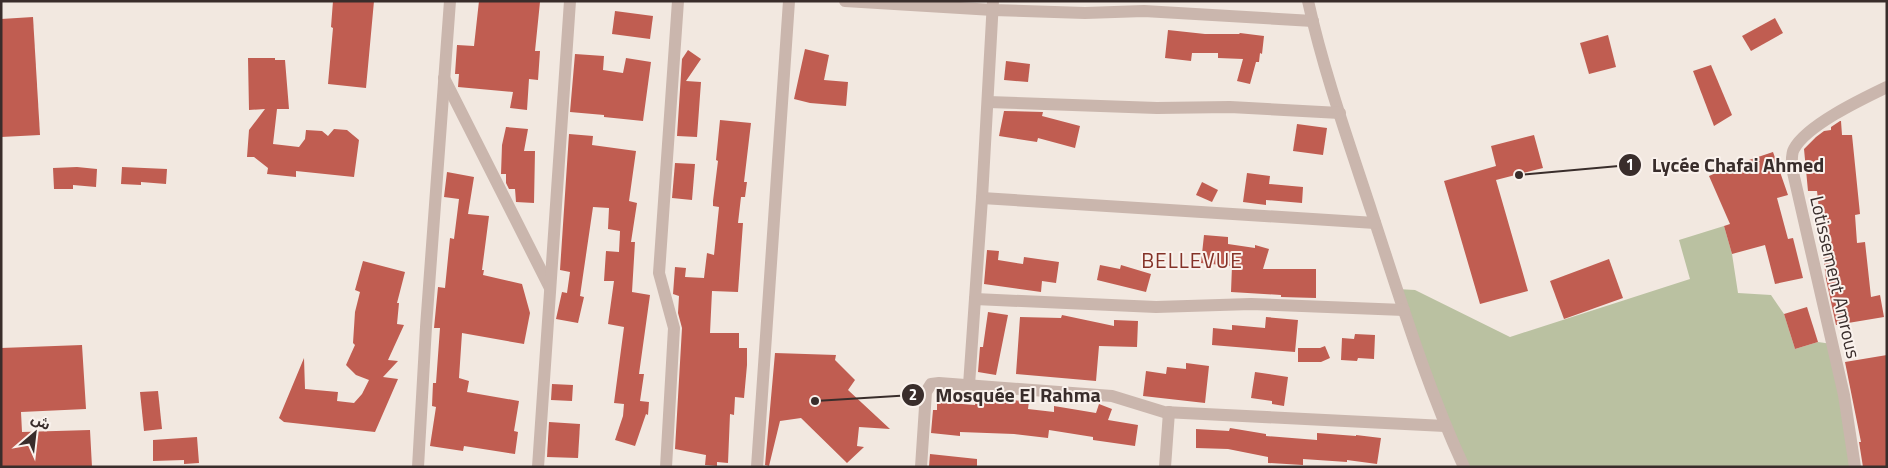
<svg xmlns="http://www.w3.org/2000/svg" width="1888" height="468" viewBox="0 0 1888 468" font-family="'Titillium Web','Noto Sans Arabic',sans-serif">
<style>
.green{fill:#bac1a1}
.building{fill:#c05d51}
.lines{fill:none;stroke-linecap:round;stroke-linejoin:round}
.minor{stroke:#cab6ad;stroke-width:12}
.labels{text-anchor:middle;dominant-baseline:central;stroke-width:4;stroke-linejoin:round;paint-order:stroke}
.street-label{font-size:19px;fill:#392d2b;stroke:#faf2ed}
.quarter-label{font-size:21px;letter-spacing:1px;fill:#843228;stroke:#faf2ed}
.leader{fill:none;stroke:#392d2b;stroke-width:2}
.callout-dot{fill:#392d2b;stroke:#faf2ed;stroke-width:2}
.mark-label{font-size:15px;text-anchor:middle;font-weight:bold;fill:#fff}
.callout-label{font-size:20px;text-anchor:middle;font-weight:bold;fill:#392d2b;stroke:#faf2ed;stroke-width:4;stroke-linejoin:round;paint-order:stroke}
</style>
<rect width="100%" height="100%" fill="#f2e8e0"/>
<path class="green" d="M1724,226L1732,254L1738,293L1771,295L1784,314L1795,349L1818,342L1832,344L1855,467H1463L1397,289L1415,290L1510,337L1690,279L1679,240Z"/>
<g class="building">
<path d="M333,1H374L366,88L328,84L333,28L331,27Z"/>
<path d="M479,1L540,2L535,51H540L538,80L529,79L527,110L510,108L513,92L458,87L459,74H455L457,45L474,46Z"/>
<path d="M615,11L653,16L650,39L612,34Z"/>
<path d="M33,17L40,135L1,137V19Z"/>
<path d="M1775,18L1783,33L1751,51L1742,36Z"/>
<path d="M1168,30L1205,34H1239L1240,33L1264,36L1262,54L1260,53L1259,62H1256L1250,84L1237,81L1243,59L1218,58V53H1192L1191,61L1165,58Z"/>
<path d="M1608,35L1616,67L1589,74L1580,43Z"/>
<path d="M805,49L829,55L824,80L848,82L846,106L810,103L794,99Z"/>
<path d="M688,50L701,59L686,81L701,82L697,137L677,136L682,59Z"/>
<path d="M575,54L604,56L603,70L623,73L626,58L651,62L643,121L604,117V115L570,112Z"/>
<path d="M248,58H275V60H285L289,109H277L273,144L299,147L305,139L306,130L322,131L328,136L334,129L347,130L359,140L354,177L296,171V177L267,174L268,168L254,157H247L249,130L265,109L249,110Z"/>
<path d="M1006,61L1030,64L1028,82L1004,80Z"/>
<path d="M1711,65L1732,115L1714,126L1693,71Z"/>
<path d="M1004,111L1043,112L1042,116L1080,126L1075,148L1038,138L1037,142L999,136Z"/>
<path d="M720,120L751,123L744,182H747L745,197H741L738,223H743L738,292L712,291L710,333H739V348H747V365L744,398L735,397L734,415L730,414L728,463L717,462V466L705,465L706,455L675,449L682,328L678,313L679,296L673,294L675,267L686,268L685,277L704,278L707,253L714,255L719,207L713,206V201L718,161L716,160Z"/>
<path d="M1840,121H1841L1842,135H1852L1860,214L1855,215L1857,243L1865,242L1871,297L1880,295L1884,317L1836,325L1826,279L1822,247H1826L1823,218L1820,219L1817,191H1808L1804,149L1816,137L1824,131L1831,130V127Z"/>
<path d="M1297,124L1327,128L1323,155L1293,151Z"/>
<path d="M506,127L528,129L524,151H535L534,203L516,202L515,189H509L506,183V174H501L502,145Z"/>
<path d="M569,134L593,136L592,145L636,151L629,201L637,203L631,242H635L632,292L650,295L639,374H644L640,401L649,402L648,415L646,414L635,446L615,440L623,416L624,404L614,403L624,327L608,324L614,281H604L606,251L619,252L620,231L608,229L609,208L593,207L580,296L584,297L578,323L556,319L562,292L567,293L570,272L560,270Z"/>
<path d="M1534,135L1543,168L1496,180L1528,291L1480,304L1444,181L1496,166L1491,146Z"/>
<path d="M1773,152L1788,195L1777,198L1788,239L1793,238L1803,278L1775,284L1765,245L1732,254L1724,226L1730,224L1709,176L1734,165Z"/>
<path d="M675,163L695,164L692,200L672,198Z"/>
<path d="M77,167L97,169L96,187L73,185V189H54L53,168Z"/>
<path d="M122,167L167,169L166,184L141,182V185L121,184Z"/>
<path d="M447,172L474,177L468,214L489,216L482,270H484L483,275L522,284L530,313L524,344L462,333L459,378L469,381L467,392L519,401L514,431L518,432L515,454L464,446L463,451L430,446L436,407L432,406L433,383H436L440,328H434L438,287L445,288L450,238L454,239L459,199L444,197Z"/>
<path d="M1247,173L1270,176L1269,184L1303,187L1302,203L1266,200V205L1243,202Z"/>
<path d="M1202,182L1218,190L1212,202L1196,195Z"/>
<path d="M1204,235L1228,237V244L1255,248V245L1269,249L1263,269H1316V298L1281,297V295L1231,292L1232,266L1201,263Z"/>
<path d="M987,250L999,251L998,260L1023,264L1024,257L1059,262L1056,283L1042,281L1041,292L984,284Z"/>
<path d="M1609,259L1623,298L1564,319L1550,281Z"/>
<path d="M363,261L405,272L397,303H399L397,324L404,325L388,360L398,361L383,377L398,379L375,432L284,422L279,418L304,358L305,389L338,392L337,401L354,403L362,394L369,380L356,375L346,365L355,345L353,343L355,312L360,292L355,290Z"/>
<path d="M1100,265L1120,269L1121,265L1151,274L1146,292L1097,280Z"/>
<path d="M1807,307L1818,342L1795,349L1784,314Z"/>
<path d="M988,312L1008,315L996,375L978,372L980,347H983Z"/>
<path d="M1062,315L1114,326V320L1138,321L1137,347L1099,346L1096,381L1016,374L1020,317L1061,318Z"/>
<path d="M1266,317L1298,320L1295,352L1212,345L1213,328L1232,330V325L1265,328Z"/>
<path d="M1355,334L1375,335L1374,359L1358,358L1357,361L1341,360L1342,338L1354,339Z"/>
<path d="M82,345L86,409L21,412L22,432L90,430L92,467H1V348Z"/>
<path d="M1325,346L1330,358L1321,362H1298V348H1320Z"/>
<path d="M775,353L836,355L835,360L855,380L848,390L890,429L859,427L857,446L864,447L847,463L801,418L780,421L769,466L765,465Z"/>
<path d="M1887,355V467H1863L1859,442H1861L1845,362Z"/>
<path d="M1186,363L1209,366L1205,403L1143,396L1146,371L1166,374L1167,367L1186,369Z"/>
<path d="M1255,372L1288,377L1284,406L1272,404V401L1251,398Z"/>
<path d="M552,384L573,385L572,401L551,400Z"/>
<path d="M158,391L162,429L144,431L140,392Z"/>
<path d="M976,399L1029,401L1028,409L1054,412V406L1096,413L1099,404L1112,409L1108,420L1138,425L1135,446L1093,440V437L1049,430L1048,438L1014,434L960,432V436L931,433L933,410H937V402L975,405Z"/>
<path d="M549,422L580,424L578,458L547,457Z"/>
<path d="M1230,428L1266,434V436L1317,440V433L1356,436V435L1381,438L1377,464L1347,460V462L1303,459V465L1268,463V457L1228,449L1196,448V429L1229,431Z"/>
<path d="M197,437L199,463L184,464V460L153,461V440Z"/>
<path d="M930,454L977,459V467H929Z"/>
</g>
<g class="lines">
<g class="minor">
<path d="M845,1L993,10L1085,13L1144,11L1313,21"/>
<path d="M1308,1C1324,73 1349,143 1372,213C1400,298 1426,385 1464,467"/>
<path d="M444,78L550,288"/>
<path d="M988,102L1157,108L1230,107L1340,113"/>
<path d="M982,198L1375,223"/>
<path d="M975,299L1156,307L1251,304L1404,310"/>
<path d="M969,385L982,198L993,1"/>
<path d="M418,467L426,327L450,1"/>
<path d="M538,467L570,1"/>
<path d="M666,467L674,328L659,273L678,1"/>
<path d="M757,467L789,1"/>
<path d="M921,467L926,392L931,384L939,383L1112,396L1164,412L1445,426"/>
<path d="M1165,467L1169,412"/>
<path d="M1855,467L1844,395L1792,168C1792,162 1791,154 1794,149C1807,125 1862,99 1887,87"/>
</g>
</g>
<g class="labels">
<g class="street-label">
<text transform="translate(1836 277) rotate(77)">Lotissement Amrous</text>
</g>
<g class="quarter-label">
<text x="1192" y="260">BELLEVUE</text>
</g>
</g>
<path class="leader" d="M1519 175L1630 165M815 401L913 395"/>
<g class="callout-dot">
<circle cx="1519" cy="175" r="5"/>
<circle cx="815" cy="401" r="5"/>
<circle cx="1630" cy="165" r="12"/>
<circle cx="913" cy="395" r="12"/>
</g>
<g class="mark-label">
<text x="1630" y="170">1</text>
<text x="913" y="400">2</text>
</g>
<g class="callout-label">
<text x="1738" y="172">Lycée Chafai Ahmed</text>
<text x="1018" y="402">Mosquée El Rahma</text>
</g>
<rect width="1888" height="468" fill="none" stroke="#392d2b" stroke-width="5"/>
<g transform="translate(35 433) rotate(28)" stroke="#faf2ed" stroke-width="4" paint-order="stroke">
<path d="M0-4L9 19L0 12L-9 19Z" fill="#392d2b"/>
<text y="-8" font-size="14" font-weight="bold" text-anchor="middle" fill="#392d2b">ش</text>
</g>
</svg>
